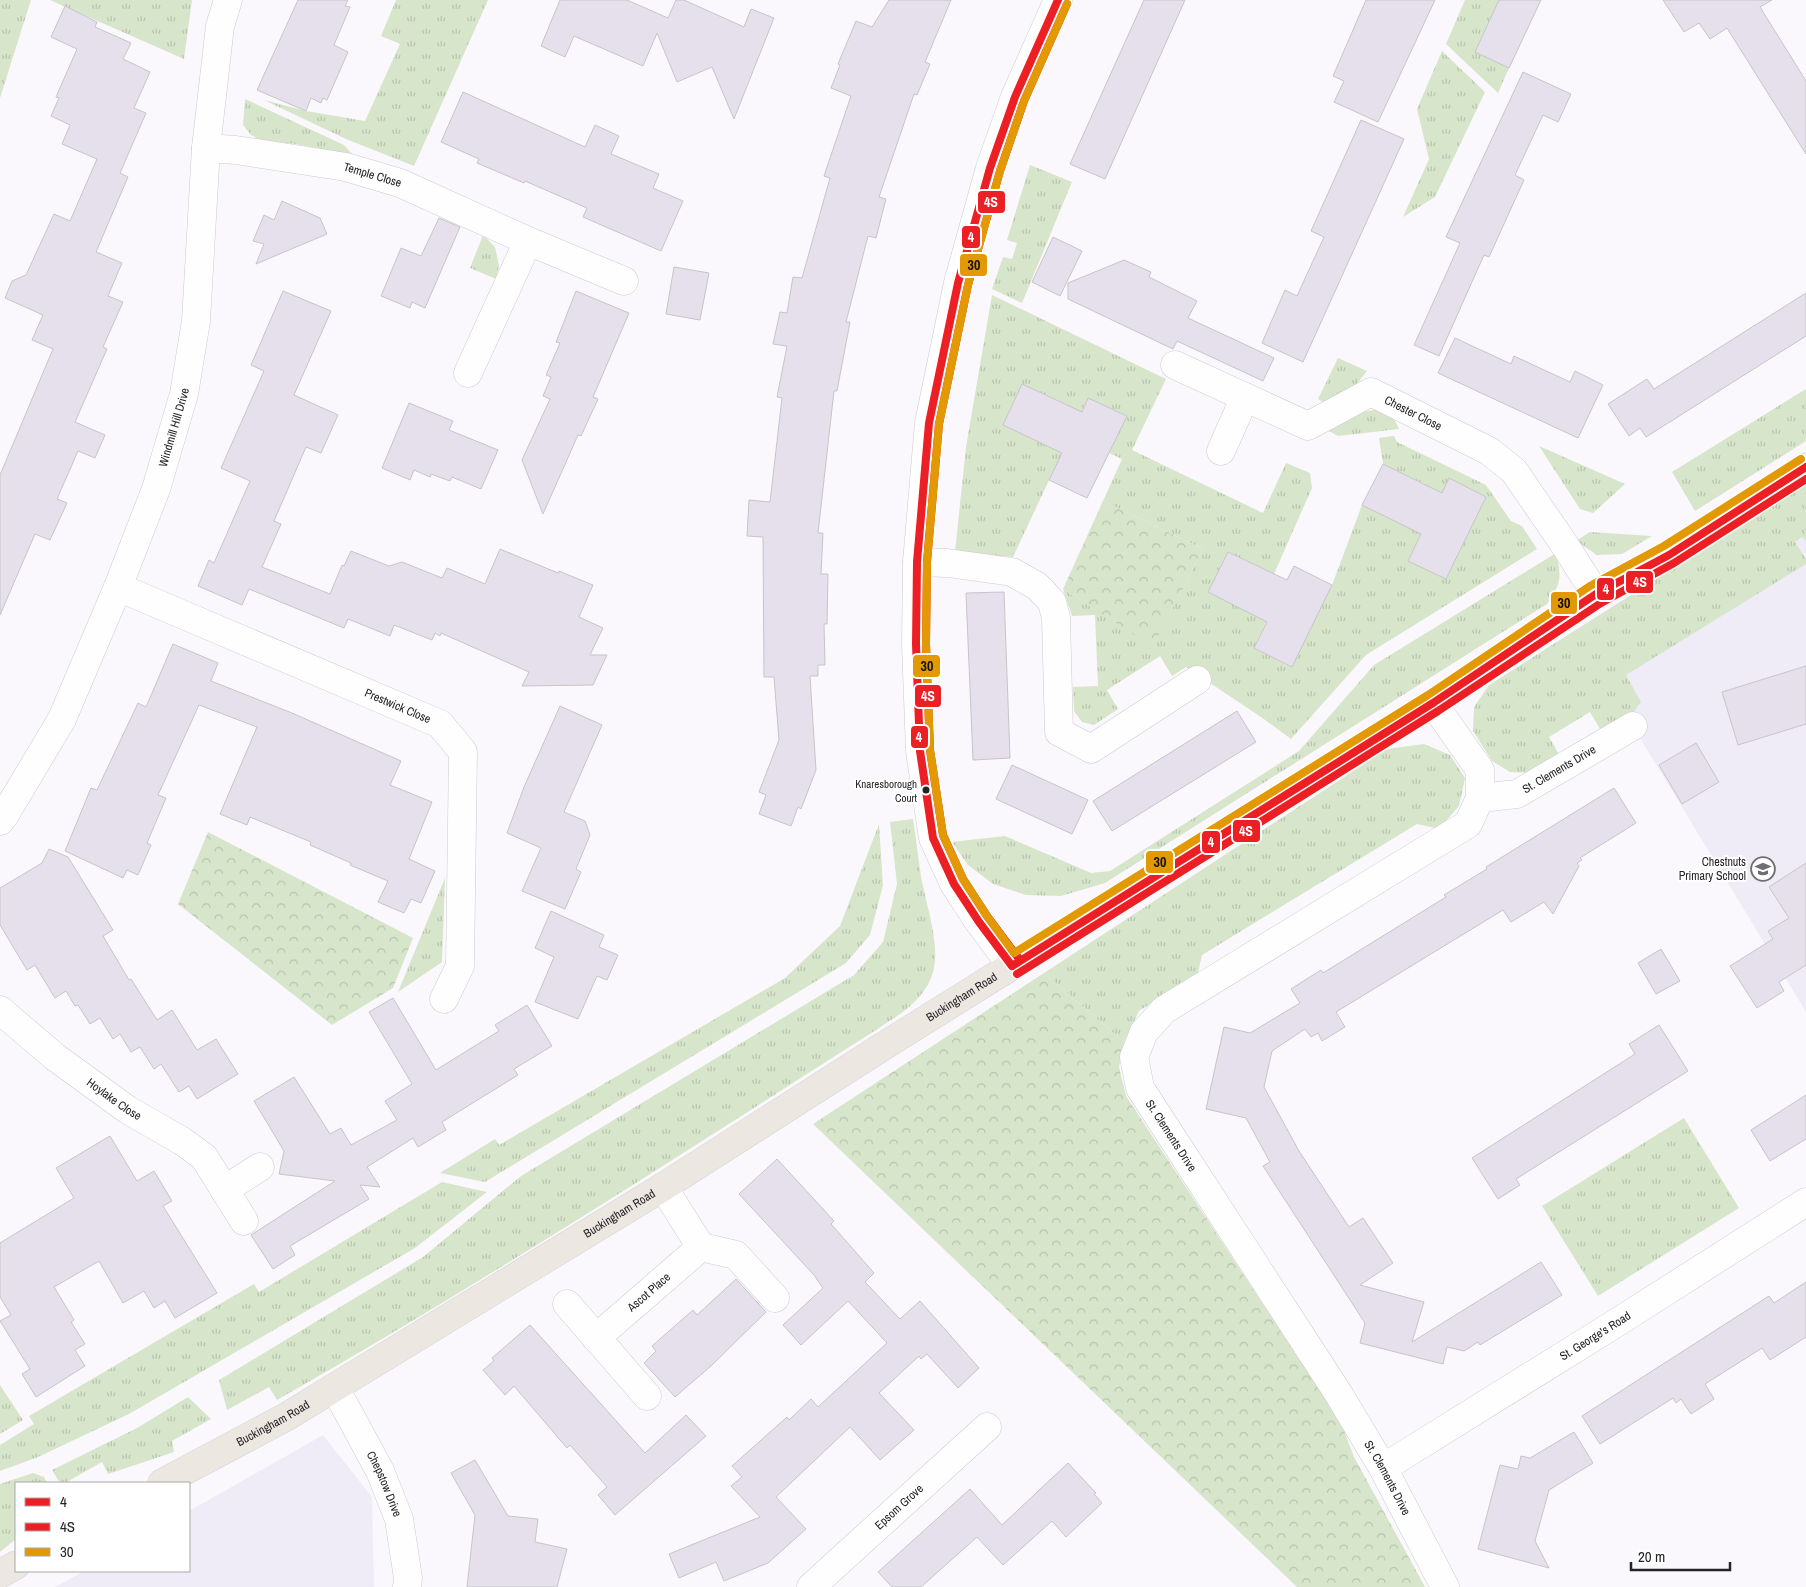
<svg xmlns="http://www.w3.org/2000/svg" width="1806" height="1587" viewBox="0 0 1806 1587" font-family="'Archivo Narrow',sans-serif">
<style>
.built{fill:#f0ecf7}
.grass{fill:url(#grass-tufts)}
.park{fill:url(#park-crowns)}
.building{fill:#e5e0ec;stroke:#c6c5c8}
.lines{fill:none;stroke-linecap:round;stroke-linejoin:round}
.minor-casing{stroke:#cdcbcf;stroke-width:29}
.major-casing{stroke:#d6d5d7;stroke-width:29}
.minor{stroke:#fefeff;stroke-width:28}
.major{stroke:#ece7e0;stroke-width:28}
.bus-1-casing{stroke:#fff;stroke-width:11}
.bus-2-casing{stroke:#fff;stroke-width:11}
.bus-3-casing{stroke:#fff;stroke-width:11}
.bus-1{stroke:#ec1f25;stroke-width:8}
.bus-2{stroke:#ec1f25;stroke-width:8}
.bus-3{stroke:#e29904;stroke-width:8}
.bus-dot{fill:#242326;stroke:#fff;stroke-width:2}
.labels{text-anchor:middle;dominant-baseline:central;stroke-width:4;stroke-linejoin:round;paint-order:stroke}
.bus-label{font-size:11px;fill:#242326;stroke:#fff;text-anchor:end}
.street-label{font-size:12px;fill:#242326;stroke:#fff}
.poi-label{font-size:12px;fill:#242326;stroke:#fff;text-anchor:end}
.line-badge{stroke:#fff;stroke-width:2}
.badge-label{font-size:14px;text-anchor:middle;font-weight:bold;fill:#fff}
.pale-badge-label{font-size:14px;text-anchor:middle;font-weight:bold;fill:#111}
</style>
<defs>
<pattern id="grass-tufts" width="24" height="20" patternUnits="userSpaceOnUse" patternTransform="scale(1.25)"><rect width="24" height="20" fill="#d7e5ca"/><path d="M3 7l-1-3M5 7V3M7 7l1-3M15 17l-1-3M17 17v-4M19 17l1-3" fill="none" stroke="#b8c4ad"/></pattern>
<pattern id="park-crowns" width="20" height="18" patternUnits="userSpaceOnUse" patternTransform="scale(1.25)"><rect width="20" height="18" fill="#d7e5ca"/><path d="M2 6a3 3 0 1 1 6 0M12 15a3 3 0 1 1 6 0" fill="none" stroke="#b8c4ad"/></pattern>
</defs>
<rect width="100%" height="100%" fill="#faf8fd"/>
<g class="built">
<path d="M1806,534V1012L1597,667Z"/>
<path d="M323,1435L372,1497L374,1587H55L84,1571H189V1511Z"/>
</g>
<g class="grass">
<path d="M0,0H31L0,98Z"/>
<path d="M50,0H192L184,59Z"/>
<path d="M396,0H488L414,166L346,139L264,100L306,111L365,121L400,44L381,36Z"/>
<path d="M1465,0H1499L1475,52L1509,68L1498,93L1446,44Z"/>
<path d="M1442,51L1485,92L1435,197L1403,217L1429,159L1417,109Z"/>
<path d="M245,99L344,145L354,156L296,144L262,141L251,135L243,125Z"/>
<path d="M1030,165L1072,182L1022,303L992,289L1003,257L1012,259L1017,243L1007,240Z"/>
<path d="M483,235L495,247L499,266L496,279L470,268Z"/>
<path d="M992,295L1166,379L1132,450L1263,513L1286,463L1310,473L1312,488L1274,574L1228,552L1208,592L1253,615L1271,612L1254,648L1291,667L1332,585L1362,505L1426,525L1408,561L1446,579L1486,497L1449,479L1432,513L1419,506L1425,484L1383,464L1379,438L1394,436L1397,442L1486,485L1511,521L1522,526L1537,549L1366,655L1291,739L1261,717L1186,667L1172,676L1160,656L1107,690L1118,709L1094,725L1082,722L1074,711L1073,687L1098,686L1095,615L1072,616L1063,589L1153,646L1203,549L1103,501L1122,459L1109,453L1126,415L1088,398L1072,432L1068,405L1022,384L1003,425L1048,446L1066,444L1013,557L955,552L966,447Z"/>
<path d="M1338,358L1367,371L1351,391L1328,405L1318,399Z"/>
<path d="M1806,389V441L1695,511L1672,472Z"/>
<path d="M1375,410L1394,419L1399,429L1338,436L1329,431C1346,417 1353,412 1375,410Z"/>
<path d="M1539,446L1625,484L1593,513L1580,509Z"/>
<path d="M1806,484V541L1802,537L1795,542L1806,559V564L1626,675L1641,702L1629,718L1603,734L1590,712L1549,737L1561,758L1534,773L1510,772L1492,761L1473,731L1474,707L1489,685Z"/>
<path d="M1590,532L1652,536L1622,554L1597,555L1576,541Z"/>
<path d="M1556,553C1562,577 1561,584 1547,604L1105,883L1061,896L1026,895L993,884L968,865L952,842L1005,836L1091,873L1110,871L1299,751L1374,665Z"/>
<path d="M1424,744L1450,755L1465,778L1459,806L1439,829L1417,824L1202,955L1198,973L1139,1011L1124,1042L1044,973L1387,749Z"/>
<path d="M913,819C916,838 918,857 921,876C926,906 943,950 931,978C921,1003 897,1016 876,1030C678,1156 481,1284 277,1400L269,1387L227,1410L219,1380L423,1257L521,1176L854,975L883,942L897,884L890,822Z"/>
<path d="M879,824L883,885L870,935L846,963L485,1182L440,1173L495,1139L499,1145L785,978L840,926Z"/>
<path d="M445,878L442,962L398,992Z"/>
<path d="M1684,1118L1739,1208L1598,1296L1542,1206Z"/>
<path d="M442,1182L487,1192L415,1248L129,1414L38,1457L0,1471V1445L34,1424L29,1416L254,1284L259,1292Z"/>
<path d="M0,1385L23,1420L0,1434Z"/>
<path d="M188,1397L211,1419L172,1441L174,1452L108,1474L102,1462L65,1483H60L52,1470L137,1428Z"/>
<path d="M33,1473L44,1477L47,1483H16V1539L0,1552V1484Z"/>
</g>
<g class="park">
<path d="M1103,501L1203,549L1153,647L1063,589Z"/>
<path d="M208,832L413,938L393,988L332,1025L178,904Z"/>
<path d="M1044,973L1124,1042L1119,1067L1126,1096L1341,1423L1354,1457L1425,1587H1297L813,1124Z"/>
</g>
<g class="building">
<path d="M298,0H348L345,6L350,7L334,45L348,52L327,100L323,98L321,103L311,98L306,111L257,90Z"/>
<path d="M560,0H627L668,18L676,0H684L744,27L751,9L774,18L734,119L712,67L677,82L657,33L643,66L574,36L565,57L541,46Z"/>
<path d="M889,0H951L925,62L930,64L917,95L914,94L879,197L886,199L876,238L868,236L846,322H850L837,391H834L818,533H823L821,574H828L827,624H824L825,665H818V676H810L816,770L801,809L798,807L791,826L759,814L766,795L759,792L779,740L774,677H764L763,537L747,536L749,500L770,502L782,398L777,397L787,346L773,344L780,312L787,313L793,277L802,278L830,178L824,176L851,96L831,88L840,65L838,64L856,21L872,27Z"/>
<path d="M1144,0H1185L1105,179L1070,164Z"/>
<path d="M1366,0H1435L1378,122L1334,102L1344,81L1333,76Z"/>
<path d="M1499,0H1541L1509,68L1475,52Z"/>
<path d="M1663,0H1772L1760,7L1806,81V154L1727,28L1710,39L1699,23L1684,32Z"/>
<path d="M65,6L97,22L95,27L131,43L123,59L150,72L134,108L146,113L120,173L128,177L96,252L122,263L108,296L123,302L103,347L107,349L75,422L105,435L95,458L78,451L57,499L67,503L50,540L35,534L0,615V475L53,349L32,340L43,315L5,298L12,281L26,275L54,214L70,221L97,159L62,144L70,125L51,116L59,98L56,97L77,49L51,37Z"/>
<path d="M1523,72L1571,94L1558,122L1543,115L1515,175L1524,180L1489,257L1484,255L1439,356L1414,345L1460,243L1446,237Z"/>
<path d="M463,92L585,147L595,125L619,136L611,154L659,174L653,188L683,201L661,251L583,217L587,208L525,181L524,183L477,163L479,159L441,142Z"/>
<path d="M1361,120L1404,139L1303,362L1262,343L1285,290L1297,296L1324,237L1311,231Z"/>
<path d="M282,201L320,218L327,234L256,264L264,244L253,241L264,215L274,220Z"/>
<path d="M439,218L460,227L425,308L412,302L410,308L381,296L401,248L421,256Z"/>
<path d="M1053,237L1082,251L1060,296L1032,282Z"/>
<path d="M1124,260L1151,272L1149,277L1197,301L1188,318L1274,358L1263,381L1177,341L1173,349L1068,299V283Z"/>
<path d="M674,267L709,273L700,320L666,314Z"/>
<path d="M283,291L331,311L294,395L338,415L321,453L306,447L274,521L281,524L262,567L330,594L342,565L344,566L351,551L389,566L402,562L442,578L447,568L485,584L500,549L558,573L559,571L593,585L579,617L603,628L590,655H607L593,685L522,686L529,672L441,633L440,636L435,633L432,640L394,625L390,636L348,619L344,628L249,589L242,605L198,586L209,560L214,563L250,481L221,468L264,371L251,365Z"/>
<path d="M576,291L629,313L593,397L598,399L581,436L578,435L543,514L522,460L550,399L543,396L551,377L546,375L560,343L556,342Z"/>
<path d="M1806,293V336L1646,437L1640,428L1629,436L1608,404L1647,379L1654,389Z"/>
<path d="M1455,338L1511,364L1514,356L1570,382L1575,371L1603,385L1578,438L1438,373Z"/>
<path d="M1022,384L1082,412L1088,398L1127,416L1087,498L1049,480L1062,453L1003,425Z"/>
<path d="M409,403L453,421L449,430L498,450L481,489L452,477L450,481L431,474L430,477L414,470L410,480L382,468Z"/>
<path d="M1383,464L1442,493L1449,478L1486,497L1446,579L1408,561L1421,534L1362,505Z"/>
<path d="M1228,552L1287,580L1294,566L1332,585L1292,667L1254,648L1267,622L1208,592Z"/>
<path d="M1004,592L1010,758L973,760L966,593Z"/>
<path d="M173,644L218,663L211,681L292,713L401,761L390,785L432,802L409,859L435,871L421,903L411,899L404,913L378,902L388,881L350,865L351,863L310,845L311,842L250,817L247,825L220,814L257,727L199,705L158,795L166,798L147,843L151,845L138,875L127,870L123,878L65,851L91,788L97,790L138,703L146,707Z"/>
<path d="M1806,666V724L1738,745L1722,692Z"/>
<path d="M560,706L602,725L564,812L585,821L590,835L576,869L581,872L565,909L522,891L541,848L507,833L524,787Z"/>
<path d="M1237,711L1256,742L1112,831L1093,801Z"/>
<path d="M1696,743L1719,782L1682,804L1659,765Z"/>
<path d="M1012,765L1088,800L1072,834L996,799Z"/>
<path d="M1614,788L1636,823L1580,858L1582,860L1577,863L1579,866L1553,914L1544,902L1511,922L1503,910L1336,1012L1345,1027L1322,1041L1318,1033L1311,1037L1305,1029L1272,1051L1264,1087L1299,1151L1349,1227L1363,1218L1393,1263L1360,1285L1424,1302L1412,1342L1541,1262L1562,1295L1480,1345L1478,1342L1464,1351L1447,1347L1443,1364L1360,1343L1365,1323L1263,1166L1270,1162L1246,1118L1206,1109L1224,1027L1250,1033L1300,1003L1291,989L1321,970L1323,973L1446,897L1444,895L1487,869L1486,867Z"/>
<path d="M49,849L68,857L113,930L103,936L129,980L131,979L157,1020L172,1010L197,1050L216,1039L238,1074L197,1099L189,1086L179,1092L161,1064L154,1069L140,1047L131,1052L120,1034L113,1039L100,1018L90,1024L78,1005L75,1006L66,991L55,998L35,965L27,970L0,925V888L42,863Z"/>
<path d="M1806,863V965L1779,982L1784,991L1757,1008L1730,966L1773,939L1768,931L1789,918L1769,887Z"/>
<path d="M551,911L604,935L599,947L618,955L607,980L597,976L578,1019L535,1002L554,957L535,948Z"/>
<path d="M1661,949L1680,981L1656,994L1638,963Z"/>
<path d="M393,998L436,1070L499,1031L495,1025L527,1005L552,1046L514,1069L518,1075L442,1122L446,1130L418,1147L413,1138L367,1167L380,1187L360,1185L369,1199L290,1246L295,1255L273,1269L251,1235L335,1181L279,1174L284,1151L254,1101L294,1077L330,1134L341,1128L351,1145L397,1120L385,1101L412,1084L369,1012Z"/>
<path d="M1659,1025L1688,1071L1516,1179L1520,1185L1498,1199L1472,1158L1635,1054L1629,1044Z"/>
<path d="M1806,1095V1139L1770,1161L1751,1130Z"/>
<path d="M110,1136L137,1181L154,1171L172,1201L163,1206L217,1293L175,1318L165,1301L154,1308L144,1291L123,1303L99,1261L54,1287L74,1320L71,1322L85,1344L75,1350L85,1366L36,1397L22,1374L30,1369L0,1321L11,1315L0,1297V1243L74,1198L56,1168Z"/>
<path d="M777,1159L834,1221L831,1224L874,1273L865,1282L900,1319L920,1301L979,1368L958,1388L927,1354L921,1359L919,1356L879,1393L914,1430L880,1460L850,1427L776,1497L806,1529L768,1563L724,1581L716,1562L679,1578L669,1554L760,1517L731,1486L742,1477L732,1466L787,1417L789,1420L811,1399L818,1407L887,1343L848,1301L801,1345L783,1325L823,1288L814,1275L739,1194Z"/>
<path d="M736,1279L766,1312L711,1366L675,1397L644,1363L656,1351L652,1346L693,1310L697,1315Z"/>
<path d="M1806,1282V1337L1770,1360L1762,1348L1705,1384L1714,1399L1691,1414L1681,1399L1676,1403L1673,1398L1600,1444L1582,1416L1769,1296L1774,1303Z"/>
<path d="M530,1325L645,1453L686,1415L706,1436L615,1515L598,1495L607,1487L570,1445L567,1448L514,1386L505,1395L483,1370L494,1361L492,1358Z"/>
<path d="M1574,1432L1593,1463L1549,1490L1535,1541L1549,1568L1478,1549L1500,1465L1518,1469L1521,1456L1530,1458Z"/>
<path d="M475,1460L508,1516L538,1519L535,1542L567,1549L557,1587H467L475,1515L451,1473Z"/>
<path d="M1068,1463L1096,1493L1094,1494L1102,1503L1066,1537L1052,1521L1003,1565L977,1537L921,1587H892L878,1572L970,1489L1002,1525Z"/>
</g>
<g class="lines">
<g class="minor-casing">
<g id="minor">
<path id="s1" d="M206,148L236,150L346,167L400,183L528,241L624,281"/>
<path id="s2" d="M1175,365L1308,426L1371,392L1489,451L1514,471L1562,541L1596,594"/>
<path d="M468,373L528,241"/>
<path d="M1221,451L1245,397"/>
<path d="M917,562L948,563L1012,572L1037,586L1052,602L1056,618L1059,732L1091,749L1197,680"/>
<path id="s3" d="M118,587L440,724L463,752L460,966L444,999"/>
<path id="s4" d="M1433,703L1480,770V798L1468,824L1164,1010L1144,1032L1134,1057L1140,1088L1338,1393L1383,1468L1445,1587"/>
<path id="s5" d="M1480,798L1517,794L1633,726"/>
<path id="s6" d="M0,821L4,816L62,719L118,587L156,489L184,394L196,321L206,148L220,26L228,0"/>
<path d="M1012,966L979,922L954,884L933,838L920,751L916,644L917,562L929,423L958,283L990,168L1015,97L1058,0"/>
<path id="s7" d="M0,1010L55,1057L128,1110L182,1141L204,1157L244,1221"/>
<path d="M224,1190L260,1167"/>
<path d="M701,1247L736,1255L775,1298"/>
<path d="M567,1304L647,1396"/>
<path id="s8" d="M596,1338L701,1247L663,1187"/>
<path id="s9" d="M335,1388L380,1471L399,1519L408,1578L407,1587"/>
<path id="s10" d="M1383,1468L1613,1325L1806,1202"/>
<path id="s11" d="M811,1587L987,1427"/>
</g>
</g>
<g class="major-casing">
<g id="major">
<path id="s12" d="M162,1483L286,1417L663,1187L890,1042L1433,703L1596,594L1669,555L1806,467"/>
<path d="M0,1574L16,1565"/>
</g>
</g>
<use href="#minor" class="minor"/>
<use href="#major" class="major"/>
<g class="bus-1-casing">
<g id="bus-1">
<path d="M1012,966L979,922L954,884L933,838L920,751L916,644L917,562L929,423L958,283L990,168L1015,97L1058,0"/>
<path d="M1012,966L1433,703L1596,594L1669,555L1806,467"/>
</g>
</g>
<g class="bus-2-casing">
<g id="bus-2">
<path d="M1020,960L987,916L963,879L943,835L930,750L926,644L927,562L939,424L968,285L1000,171L1024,101L1067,4"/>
<path d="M1017,974L1438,711L1601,603L1674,563L1806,479"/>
</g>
</g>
<g class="bus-3-casing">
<path id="bus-3" d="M1067,4L1024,101L1000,171L968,285L939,424L927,562L926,644L930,750L943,835L963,879L987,916L1014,953L1428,695L1590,586L1664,546L1801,459"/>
</g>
<use href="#bus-1" class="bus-1"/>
<use href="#bus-2" class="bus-2"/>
<use href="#bus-3" class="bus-3"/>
</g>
<defs>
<g id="school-ring" transform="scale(1.25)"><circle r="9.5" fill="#fff" stroke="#6f6e71" stroke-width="1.5"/><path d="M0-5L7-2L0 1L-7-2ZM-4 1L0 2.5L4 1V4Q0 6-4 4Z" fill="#6f6e71"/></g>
</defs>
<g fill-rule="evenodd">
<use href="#school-ring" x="1763" y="869"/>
</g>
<circle class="bus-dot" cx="926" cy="790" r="4.5"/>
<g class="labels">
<g class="bus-label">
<text x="917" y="784">Knaresborough<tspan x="917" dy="14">Court</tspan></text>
</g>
<g class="street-label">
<text stroke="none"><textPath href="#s1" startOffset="169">Temple Close</textPath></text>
<text stroke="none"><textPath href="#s2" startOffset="265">Chester Close</textPath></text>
<text stroke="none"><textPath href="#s6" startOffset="432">Windmill Hill Drive</textPath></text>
<text stroke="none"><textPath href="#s3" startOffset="304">Prestwick Close</textPath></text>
<text stroke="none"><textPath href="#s5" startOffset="86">St. Clements Drive</textPath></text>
<text stroke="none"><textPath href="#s12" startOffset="936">Buckingham Road</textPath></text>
<text stroke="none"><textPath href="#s7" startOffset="145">Hoylake Close</textPath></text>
<text stroke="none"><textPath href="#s4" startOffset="640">St. Clements Drive</textPath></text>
<text stroke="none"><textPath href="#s12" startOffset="531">Buckingham Road</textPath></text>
<text stroke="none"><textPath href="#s8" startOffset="70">Ascot Place</textPath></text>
<text stroke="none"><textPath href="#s10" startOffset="250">St. George's Road</textPath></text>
<text stroke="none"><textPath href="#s12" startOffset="126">Buckingham Road</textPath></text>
<text stroke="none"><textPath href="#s4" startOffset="1045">St. Clements Drive</textPath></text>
<text stroke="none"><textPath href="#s9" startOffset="108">Chepstow Drive</textPath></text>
<text stroke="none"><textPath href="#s11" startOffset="119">Epsom Grove</textPath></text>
</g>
<g class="poi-label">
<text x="1746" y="862">Chestnuts<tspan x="1746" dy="14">Primary School</tspan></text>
</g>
</g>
<g class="line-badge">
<rect x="977" y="190" width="29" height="24" rx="5" fill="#ec1f25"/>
<rect x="961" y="225" width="20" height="24" rx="5" fill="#ec1f25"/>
<rect x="959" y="253" width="29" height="24" rx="5" fill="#e29904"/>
<rect x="1625" y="570" width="29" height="24" rx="5" fill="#ec1f25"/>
<rect x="1596" y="577" width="19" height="24" rx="5" fill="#ec1f25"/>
<rect x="1550" y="591" width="28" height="24" rx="5" fill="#e29904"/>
<rect x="912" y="654" width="29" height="24" rx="5" fill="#e29904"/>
<rect x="914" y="684" width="28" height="24" rx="5" fill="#ec1f25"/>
<rect x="910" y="725" width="19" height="24" rx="5" fill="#ec1f25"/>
<rect x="1232" y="819" width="29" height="24" rx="5" fill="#ec1f25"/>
<rect x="1201" y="830" width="20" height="24" rx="5" fill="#ec1f25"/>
<rect x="1145" y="850" width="29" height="24" rx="5" fill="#e29904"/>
</g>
<g class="badge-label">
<text x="991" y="207">4S</text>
<text x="971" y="242">4</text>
<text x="1640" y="587">4S</text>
<text x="1606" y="594">4</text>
<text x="928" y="701">4S</text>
<text x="919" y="742">4</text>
<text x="1246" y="836">4S</text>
<text x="1211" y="847">4</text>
</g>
<g class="pale-badge-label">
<text x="974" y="270">30</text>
<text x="1564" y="608">30</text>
<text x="927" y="671">30</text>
<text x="1160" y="867">30</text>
</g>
<rect x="15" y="1482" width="175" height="90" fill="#ffffff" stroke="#a7a7a8"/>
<rect x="25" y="1498" width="25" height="8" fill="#ec1f25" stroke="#a7a7a8"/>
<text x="60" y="1507" font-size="15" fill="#242326">4</text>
<rect x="25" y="1523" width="25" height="8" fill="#ec1f25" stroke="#a7a7a8"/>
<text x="60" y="1532" font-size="15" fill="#242326">4S</text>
<rect x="25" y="1548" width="25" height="8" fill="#e29904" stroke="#a7a7a8"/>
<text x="60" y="1557" font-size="15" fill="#242326">30</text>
<path d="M1631 1562v8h99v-8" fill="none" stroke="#242326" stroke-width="2.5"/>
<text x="1638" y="1562" font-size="15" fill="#242326" stroke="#ffffff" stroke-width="4" paint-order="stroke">20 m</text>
</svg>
